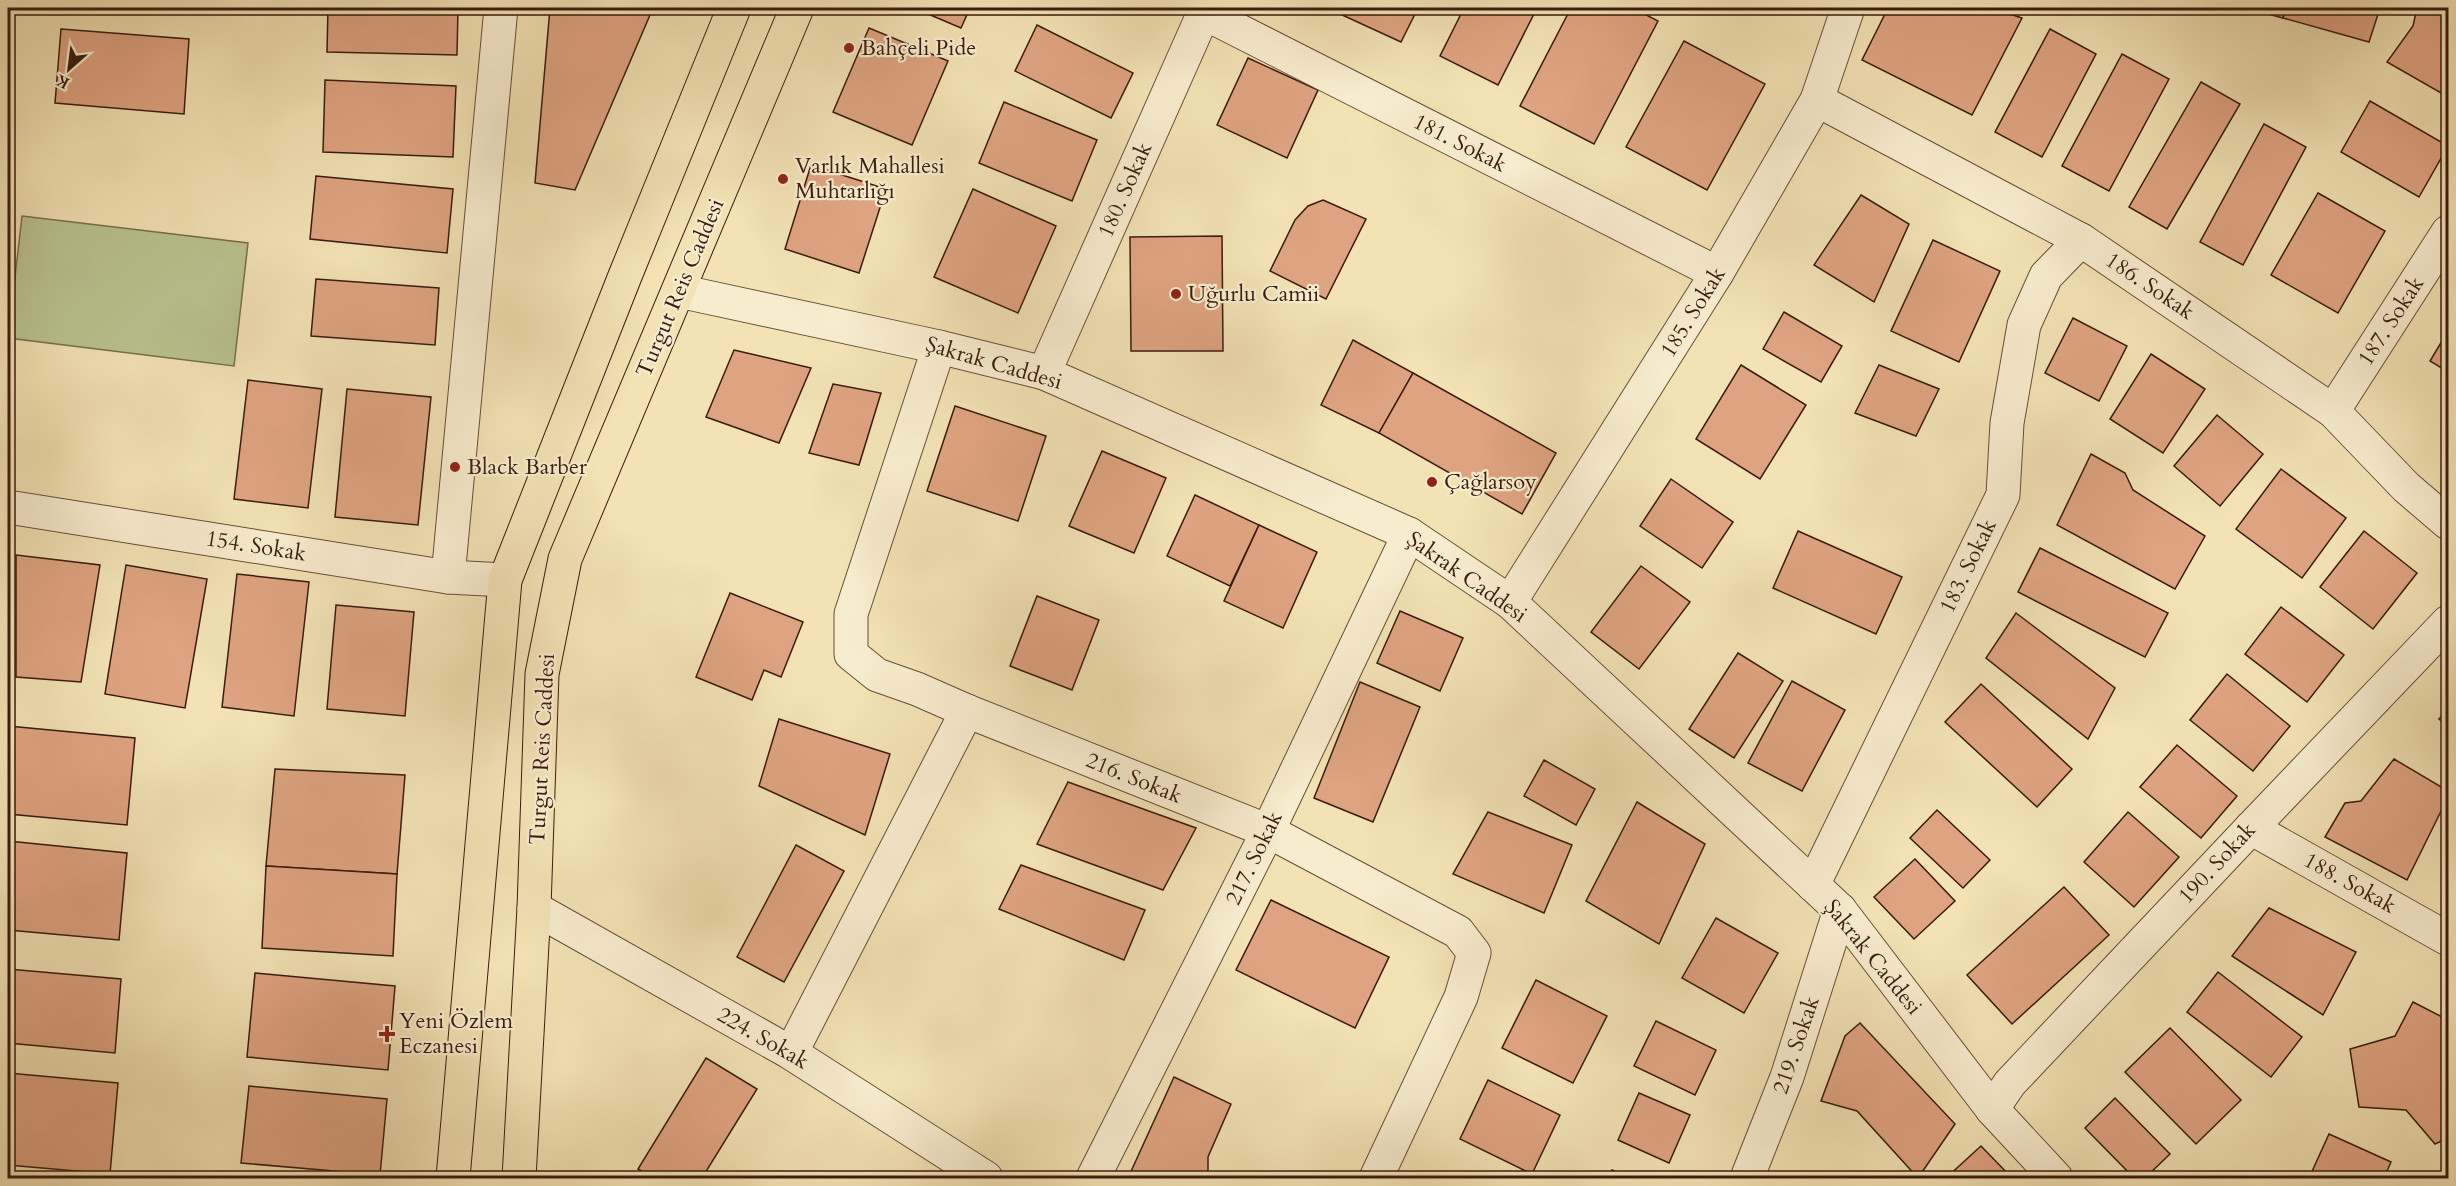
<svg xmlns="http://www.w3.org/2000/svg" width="2456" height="1186" viewBox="0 0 2456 1186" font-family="Cardo,serif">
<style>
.green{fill:#b9c38e;stroke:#7a6f4e;stroke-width:1.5}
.building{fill:#dea380;stroke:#3a1b0f;stroke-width:1.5}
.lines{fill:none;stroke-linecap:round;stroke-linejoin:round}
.minor-casing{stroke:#684d38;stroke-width:35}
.major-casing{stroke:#3a1b0f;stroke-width:35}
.minor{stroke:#f7ecce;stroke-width:33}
.major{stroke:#f2e2b4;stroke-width:33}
.poi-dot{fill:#8f2418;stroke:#f7ecce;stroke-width:2}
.labels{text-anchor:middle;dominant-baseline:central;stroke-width:4.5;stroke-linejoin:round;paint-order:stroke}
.poi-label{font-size:22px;fill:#3a1b0f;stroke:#f7ecce;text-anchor:start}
.street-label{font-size:22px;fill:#3a1b0f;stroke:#f7ecce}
</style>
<rect width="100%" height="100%" fill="#f2e2b4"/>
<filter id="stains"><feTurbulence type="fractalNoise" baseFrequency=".00333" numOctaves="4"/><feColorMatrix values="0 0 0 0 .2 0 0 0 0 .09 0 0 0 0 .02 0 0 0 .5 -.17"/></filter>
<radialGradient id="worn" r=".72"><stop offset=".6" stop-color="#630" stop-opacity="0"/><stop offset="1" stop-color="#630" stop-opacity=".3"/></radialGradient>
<path class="green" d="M22,216L248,243L234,366L8,338Z"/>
<g class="building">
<path d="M328,8H458L457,55L327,52Z"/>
<path d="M550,8H653L575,190L535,183Z"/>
<path d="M914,8H970L961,28Z"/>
<path d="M1327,8H1418L1401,42Z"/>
<path d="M1464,8H1537L1498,85L1440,56Z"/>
<path d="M1571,8H1633L1658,21L1594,144L1520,106Z"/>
<path d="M1888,8H1991L2022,18L1972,115L1862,60Z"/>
<path d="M2246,8H2286L2283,18Z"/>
<path d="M2286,8H2380L2369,42L2283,18Z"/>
<path d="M2417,8H2448V97L2387,62L2413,26Z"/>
<path d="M1037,25L1133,73L1111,118L1015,71Z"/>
<path d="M869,28L948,61L912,145L833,112Z"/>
<path d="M61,29L189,39L184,114L55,103Z"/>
<path d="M2050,29L2096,54L2042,157L1995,132Z"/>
<path d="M1684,41L1765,84L1707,190L1626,147Z"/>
<path d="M2122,54L2169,79L2109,191L2062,166Z"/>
<path d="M1248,58L1318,90L1287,158L1217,125Z"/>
<path d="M325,80L456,86L453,157L323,152Z"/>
<path d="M2201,82L2240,104L2167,229L2129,207Z"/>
<path d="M2370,101L2448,146L2419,197L2341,152Z"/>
<path d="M1004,102L1097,140L1072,201L979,163Z"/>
<path d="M2264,124L2306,147L2243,265L2200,242Z"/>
<path d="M811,165L886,189L859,273L785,249Z"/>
<path d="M316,176L453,189L447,253L310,239Z"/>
<path d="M973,189L1056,226L1018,313L934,277Z"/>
<path d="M2318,193L2385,231L2338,313L2271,275Z"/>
<path d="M1861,195L1909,224L1874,302L1814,265Z"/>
<path d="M1323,200L1366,219L1326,299L1270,271L1295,220L1308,206Z"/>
<path d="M1222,236L1223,351H1131L1130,237Z"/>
<path d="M1933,240L2000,271L1959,362L1891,331Z"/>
<path d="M316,279L439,288L435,345L311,336Z"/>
<path d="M1784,312L1842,346L1821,382L1763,349Z"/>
<path d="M2073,318L2127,346L2099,401L2045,373Z"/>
<path d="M2448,331V372L2430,361Z"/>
<path d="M1353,340L1413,373L1379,433L1321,405Z"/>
<path d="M734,350L811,368L779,443L706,417Z"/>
<path d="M2151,354L2205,389L2163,453L2110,419Z"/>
<path d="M1741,365L1806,405L1760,479L1696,439Z"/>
<path d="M1879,365L1939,389L1916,436L1855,413Z"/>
<path d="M1413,373L1556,453L1522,514L1379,433Z"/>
<path d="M248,380L322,389L308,508L234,499Z"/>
<path d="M833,384L881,393L859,465L809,453Z"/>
<path d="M347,389L431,397L418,525L335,517Z"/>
<path d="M955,406L1046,436L1018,521L927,491Z"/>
<path d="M2217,415L2263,454L2220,506L2174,466Z"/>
<path d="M1102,451L1166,478L1134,553L1069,526Z"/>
<path d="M2091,454L2125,473L2133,490L2205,536L2175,589L2057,525Z"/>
<path d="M2281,469L2346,518L2302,578L2236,529Z"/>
<path d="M1671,479L1733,522L1702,568L1640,526Z"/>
<path d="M1195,495L1259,525L1230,586L1167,556Z"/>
<path d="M1259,525L1317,552L1283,628L1224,601Z"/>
<path d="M1798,531L1902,577L1876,634L1773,588Z"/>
<path d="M2364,531L2417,573L2373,629L2320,587Z"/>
<path d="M2040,548L2168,613L2145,657L2018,592Z"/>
<path d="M16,555L100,565L81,682L16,677Z"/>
<path d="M126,565L207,579L185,708L105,694Z"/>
<path d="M1641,566L1690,602L1639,669L1591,632Z"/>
<path d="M237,574L309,582L294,716L222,707Z"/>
<path d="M730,593L803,622L781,677L764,670L752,700L696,677Z"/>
<path d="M1037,596L1099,620L1072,690L1010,666Z"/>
<path d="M336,605L414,612L405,716L327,709Z"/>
<path d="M2281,607L2344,655L2307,702L2245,654Z"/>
<path d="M1400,611L1463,638L1440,691L1377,663Z"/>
<path d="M2016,613L2115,688L2088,739L1986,658Z"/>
<path d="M1738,653L1783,681L1734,758L1689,729Z"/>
<path d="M2227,674L2290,726L2253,771L2190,720Z"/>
<path d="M1792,681L1845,710L1802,791L1748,763Z"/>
<path d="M1360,682L1420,707L1373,822L1314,798Z"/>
<path d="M1981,684L2072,769L2037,807L1945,722Z"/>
<path d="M2448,707V726L2439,719Z"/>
<path d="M779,719L890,754L865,835L759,786Z"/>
<path d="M8,726L135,738L127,825L8,814Z"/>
<path d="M2177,745L2237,796L2201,838L2140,787Z"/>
<path d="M2394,759L2448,791V797L2407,880L2325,837L2345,803L2361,801Z"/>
<path d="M1544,760L1595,789L1576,825L1524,796Z"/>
<path d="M275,769L405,775L397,874L266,866Z"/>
<path d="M1068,782L1196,828L1163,890L1037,844Z"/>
<path d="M1637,802L1705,844L1659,944L1586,901Z"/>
<path d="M1937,810L1990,860L1963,888L1910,838Z"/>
<path d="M1488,812L1572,845L1544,913L1453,874Z"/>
<path d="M2128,812L2179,857L2134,907L2084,862Z"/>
<path d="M8,841L127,853L119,940L8,930Z"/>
<path d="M796,845L844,871L784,982L737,957Z"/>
<path d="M1915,859L1955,901L1914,939L1874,897Z"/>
<path d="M1021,865L1145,910L1124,960L999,909Z"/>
<path d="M266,866L397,874L393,956L262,948Z"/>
<path d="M2064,887L2109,935L2012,1024L1967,975Z"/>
<path d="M1271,900L1389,957L1355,1028L1236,970Z"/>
<path d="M2269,908L2356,952L2323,1015L2232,956Z"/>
<path d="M1716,918L1778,953L1744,1013L1682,978Z"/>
<path d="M8,969L121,979L115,1053L8,1043Z"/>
<path d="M2218,972L2302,1037L2271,1077L2187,1012Z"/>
<path d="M255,973L395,986L388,1070L247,1057Z"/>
<path d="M1536,980L1607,1016L1573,1083L1502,1048Z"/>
<path d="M2413,1002L2448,1020V1138L2435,1144L2406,1110L2359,1107L2350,1049L2395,1036Z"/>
<path d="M1656,1021L1716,1050L1695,1095L1634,1066Z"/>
<path d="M1860,1023L1955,1124L1918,1178L1857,1111L1821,1101L1845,1036Z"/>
<path d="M2170,1028L2241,1100L2196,1144L2125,1072Z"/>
<path d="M706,1058L757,1089L702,1178H654L638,1169Z"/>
<path d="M8,1073L118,1083L110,1174L8,1165Z"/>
<path d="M1174,1077L1231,1104L1208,1157V1170L1203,1178H1128Z"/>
<path d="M1488,1080L1560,1115L1532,1174L1460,1139Z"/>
<path d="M249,1086L387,1099L380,1175L241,1163Z"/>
<path d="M1639,1093L1690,1115L1669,1163L1618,1140Z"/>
<path d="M2115,1098L2170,1154L2145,1178H2134L2085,1128Z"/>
<path d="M2329,1134L2391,1162L2384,1178H2309Z"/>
<path d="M1981,1146L2012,1178H1946Z"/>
<path d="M1612,1170L1630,1178H1608Z"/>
</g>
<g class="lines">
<g class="minor-casing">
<g id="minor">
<path d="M1204,13L1717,273"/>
<path d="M1817,100L2081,240L2333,411L2406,487L2448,523"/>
<path d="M679,291L939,347L1044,373L1409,534L1510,602L1840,910L1992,1109L2056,1178"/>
<path d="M939,347L851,614V654L877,675L917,689L967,711L1268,831L1458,932L1474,953L1461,997L1376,1178"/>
<path d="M1044,373L1206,8"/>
<path d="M2333,411L2448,232"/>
<path d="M8,507L448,577L505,580"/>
<path d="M448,577L501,8"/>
<path d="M1510,602L1717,273L1817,100L1848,8"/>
<path d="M2251,828L2448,939"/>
<path d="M1813,885L2003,495L2007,423L2024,325L2046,276L2081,240"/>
<path d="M534,908L791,1053L986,1178"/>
<path d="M791,1053L967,711"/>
<path d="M1992,1109L2010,1083L2251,828L2448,622"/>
<path d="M1093,1178L1268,831L1409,534"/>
<path d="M1747,1178L1787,1077L1840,910"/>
</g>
</g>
<g class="major-casing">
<g id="major">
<path d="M453,1178L505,580L625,276L734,8"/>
<path d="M519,1178L534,908L542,674L565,559L797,8"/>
</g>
</g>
<use href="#minor" class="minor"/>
<use href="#major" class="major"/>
</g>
<g class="poi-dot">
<circle cx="849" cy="48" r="6"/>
<circle cx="783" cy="179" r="6"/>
<circle cx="1176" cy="294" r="6"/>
<circle cx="455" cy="467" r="6"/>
<circle cx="1432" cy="482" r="6"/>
<path d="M384 1025h6v6h6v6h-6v6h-6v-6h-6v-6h6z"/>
</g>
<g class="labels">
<g class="poi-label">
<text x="861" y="48">Bahçeli Pide</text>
<text x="795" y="166">Varlık Mahallesi<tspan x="795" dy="25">Muhtarlığı</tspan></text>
<text x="1188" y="294">Uğurlu Camii</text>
<text x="467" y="467">Black Barber</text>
<text x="1444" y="482">Çağlarsoy</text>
<text x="399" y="1021">Yeni Özlem<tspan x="399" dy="25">Eczanesi</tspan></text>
</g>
<g class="street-label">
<text transform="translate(1460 143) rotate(27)">181. Sokak</text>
<text transform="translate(1125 190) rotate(-66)">180. Sokak</text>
<text transform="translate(2150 286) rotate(34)">186. Sokak</text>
<text transform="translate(680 288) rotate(-67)">Turgut Reis Caddesi</text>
<text transform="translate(1693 312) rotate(-58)">185. Sokak</text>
<text transform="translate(2391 321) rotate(-57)">187. Sokak</text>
<text transform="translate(994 363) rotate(16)">Şakrak Caddesi</text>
<text transform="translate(256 546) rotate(9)">154. Sokak</text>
<text transform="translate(1968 566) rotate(-64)">183. Sokak</text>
<text transform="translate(1467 577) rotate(35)">Şakrak Caddesi</text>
<text transform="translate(542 749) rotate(-87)">Turgut Reis Caddesi</text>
<text transform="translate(1134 778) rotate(22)">216. Sokak</text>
<text transform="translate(1254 858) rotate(-64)">217. Sokak</text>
<text transform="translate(2217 863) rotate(-47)">190. Sokak</text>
<text transform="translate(2350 883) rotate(29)">188. Sokak</text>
<text transform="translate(1873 957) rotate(51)">Şakrak Caddesi</text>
<text transform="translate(763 1038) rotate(30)">224. Sokak</text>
<text transform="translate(1796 1045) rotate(-71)">219. Sokak</text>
</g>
</g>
<rect width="2456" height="1186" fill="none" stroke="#f2e2b4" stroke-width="30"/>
<rect x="9" y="9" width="2438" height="1168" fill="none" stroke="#3a1b0f" stroke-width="3"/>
<rect x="15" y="15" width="2426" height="1156" fill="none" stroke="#3a1b0f" stroke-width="1.5"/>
<g transform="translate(69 69) rotate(208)" stroke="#f7ecce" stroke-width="4.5" paint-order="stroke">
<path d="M0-4.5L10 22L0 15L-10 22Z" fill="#3a1b0f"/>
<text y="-9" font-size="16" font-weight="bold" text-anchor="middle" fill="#3a1b0f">K</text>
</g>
<rect width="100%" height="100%" filter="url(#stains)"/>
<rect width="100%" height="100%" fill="url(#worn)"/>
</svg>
